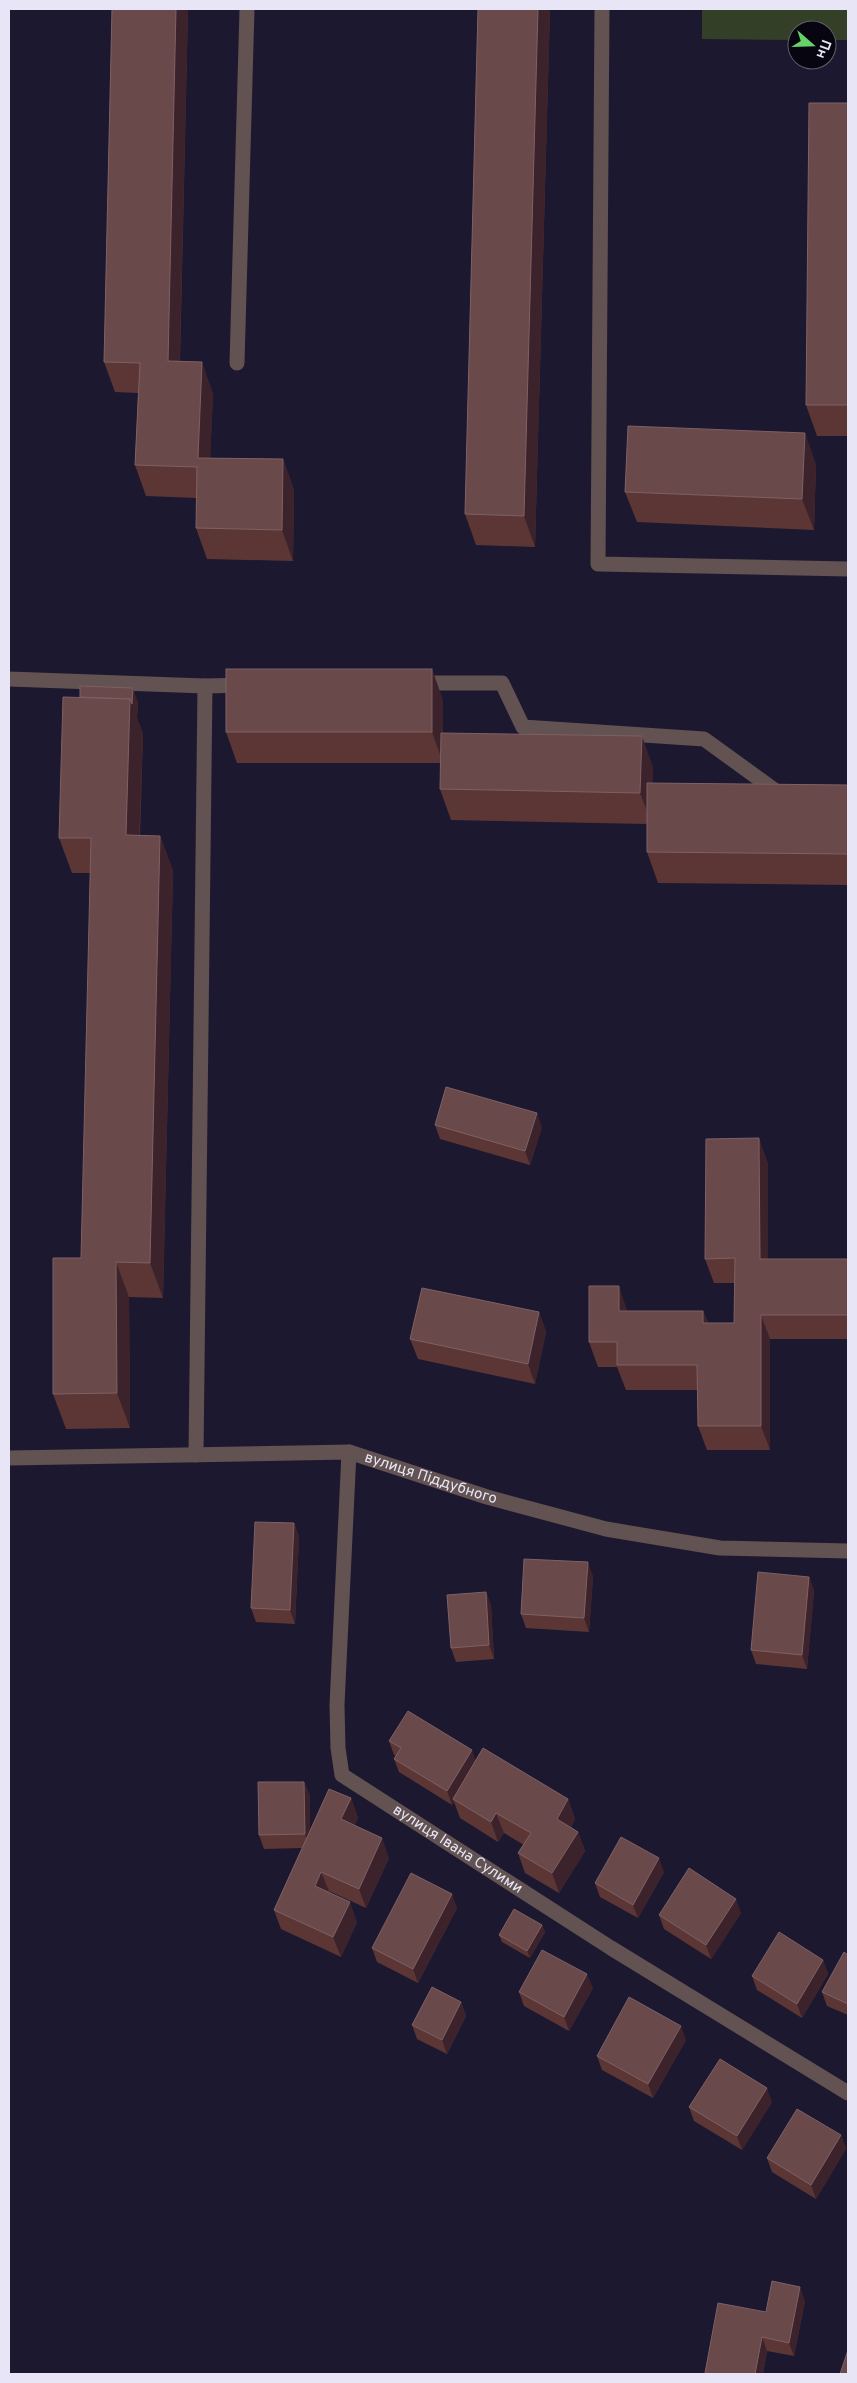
<svg xmlns="http://www.w3.org/2000/svg" width="857" height="2383" viewBox="0 0 857 2383" font-family="Overpass,sans-serif">
<style>
.green{fill:#333f26}
.lines{fill:none;stroke-linecap:round;stroke-linejoin:round}
.lane{stroke:#625251;stroke-width:15}
.street{stroke:#625251;stroke-width:15}
.wall{fill:#5c3635}
.shaded-wall{fill:#3c222b}
.building{fill:#6a494a;stroke:#7e6165}
.labels{text-anchor:middle;dominant-baseline:central;stroke-width:4;stroke-linejoin:round;paint-order:stroke}
.street-label{font-size:15px;fill:#e7e5f6;stroke:#07050f}
</style>
<rect width="100%" height="100%" fill="#1c1830"/>
<path class="green" d="M702,9H848V40H827V30H797V40L702,39Z"/>
<g class="lines">
<g class="lane">
<path d="M602,9L598,564L848,569"/>
<path d="M237,363L247,9"/>
<path d="M9,679L205,686L196,1455"/>
<path d="M416,683H502L523,727L704,739L780,794H785"/>
<path d="M205,686L246,685"/>
</g>
<g class="street">
<path id="s1" d="M349,1452L337,1705L338,1748L342,1775L611,1948L848,2093"/>
<path id="s2" d="M9,1458L349,1452L487,1497L606,1529L720,1548L848,1551"/>
</g>
</g>
<g class="wall">
<path d="M112,9H188L180,362L213,393L210,458L283,459L294,490L293,561L207,559L196,528V498L146,496L135,465L138,393L115,392L104,362Z"/>
<path d="M478,9H550L535,547L476,545L465,514Z"/>
<path d="M848,103V436H817L806,405Z"/>
<path d="M816,464L814,530L637,522L625,492Z"/>
<path d="M443,700V733L653,767L652,783L848,785V885L658,883L647,852V824L451,820L440,789L441,763H237L226,732Z"/>
<path d="M138,702L137,718L143,734L140,835L160,836L173,871L163,1298L129,1297L130,1428L66,1429L53,1394L81,1258L91,873H72L59,838Z"/>
<path d="M435,1125L542,1127L530,1165L440,1139Z"/>
<path d="M768,1163V1259H848V1339H770V1450H707L698,1426V1390H626L617,1367H598L589,1342L627,1310V1311H703L708,1323H734V1283H714L705,1259Z"/>
<path d="M539,1312L546,1332L535,1384L418,1359L410,1339Z"/>
<path d="M294,1523L299,1537L295,1624L256,1622L251,1608Z"/>
<path d="M593,1576L589,1632L526,1628L521,1614Z"/>
<path d="M809,1577L814,1591L807,1669L756,1664L751,1650Z"/>
<path d="M486,1592L491,1606L494,1659L456,1662L451,1648Z"/>
<path d="M389,1741L476,1760L568,1799L575,1819L571,1827L578,1832L585,1851L559,1893L525,1873L518,1853L524,1845L504,1833L498,1842L460,1818L454,1802L452,1805L399,1772L394,1759L396,1756L394,1755Z"/>
<path d="M304,1782L310,1796V1831L351,1798L358,1818L354,1826L389,1858L366,1908L329,1891L357,1922L341,1957L281,1929L274,1910L302,1848L264,1849L259,1835Z"/>
<path d="M664,1872L638,1918L600,1897L595,1883Z"/>
<path d="M457,1908L418,1983L377,1962L372,1948Z"/>
<path d="M741,1913L711,1959L664,1929L659,1915Z"/>
<path d="M542,1925L545,1932L530,1958L502,1942L499,1935Z"/>
<path d="M848,1955V2015L827,2006L822,1992Z"/>
<path d="M823,1960L828,1974L802,2018L757,1990L752,1976Z"/>
<path d="M593,1988L569,2031L524,2006L519,1992Z"/>
<path d="M461,2002L466,2016L447,2054L417,2039L412,2025Z"/>
<path d="M686,2040L653,2098L602,2070L597,2056Z"/>
<path d="M772,2102L742,2150L694,2121L689,2107Z"/>
<path d="M841,2135L846,2149L816,2199L772,2172L767,2158Z"/>
<path d="M805,2301L794,2356L767,2351L763,2374H705V2373L766,2312Z"/>
</g>
<g class="shaded-wall">
<path d="M176,9H188L179,392L168,361Z"/>
<path d="M538,9H550L535,547L524,516Z"/>
<path d="M202,362L213,393L209,489L198,458Z"/>
<path d="M805,433L816,464L814,530L802,499Z"/>
<path d="M283,459L294,490L293,561L282,530Z"/>
<path d="M432,669L443,700V763L432,732Z"/>
<path d="M133,688L138,702L137,718L143,734L138,870L126,835L130,699Z"/>
<path d="M642,736L653,767L652,824L640,793Z"/>
<path d="M160,836L173,871L163,1298L150,1263Z"/>
<path d="M537,1113L542,1127L530,1165L525,1151Z"/>
<path d="M759,1138L768,1163V1284L760,1259Z"/>
<path d="M116,1262L129,1297L130,1428L117,1393Z"/>
<path d="M619,1286L627,1310L628,1335L619,1311Z"/>
<path d="M703,1311L712,1335L703,1323Z"/>
<path d="M539,1312L546,1332L535,1384L528,1364Z"/>
<path d="M761,1315L770,1339V1450L761,1426Z"/>
<path d="M294,1523L299,1537L295,1624L290,1610Z"/>
<path d="M588,1562L593,1576L589,1632L584,1618Z"/>
<path d="M809,1577L814,1591L807,1669L802,1655Z"/>
<path d="M486,1592L491,1606L494,1659L489,1645Z"/>
<path d="M472,1750L477,1764L453,1799L454,1802L452,1805L447,1791Z"/>
<path d="M304,1782L310,1796V1848L305,1834Z"/>
<path d="M351,1798L358,1818L348,1839L341,1819Z"/>
<path d="M568,1799L575,1819L564,1839L557,1819Z"/>
<path d="M496,1813L504,1833L498,1842L491,1822Z"/>
<path d="M578,1832L585,1851L559,1893L552,1873Z"/>
<path d="M382,1838L389,1858L366,1908L359,1889Z"/>
<path d="M659,1858L664,1872L638,1918L633,1905Z"/>
<path d="M321,1872L329,1891L322,1905L315,1886Z"/>
<path d="M452,1894L457,1908L418,1983L413,1969Z"/>
<path d="M736,1899L741,1913L711,1959L706,1945Z"/>
<path d="M350,1902L357,1922L341,1957L333,1937Z"/>
<path d="M542,1925L545,1932L530,1958L527,1951Z"/>
<path d="M823,1960L828,1974L802,2018L797,2004Z"/>
<path d="M587,1974L593,1988L569,2031L564,2017Z"/>
<path d="M461,2002L466,2016L447,2054L442,2040Z"/>
<path d="M681,2026L686,2040L653,2098L648,2084Z"/>
<path d="M767,2088L772,2102L742,2150L737,2136Z"/>
<path d="M841,2135L846,2149L816,2199L811,2185Z"/>
<path d="M800,2287L805,2301L794,2356L789,2343Z"/>
<path d="M762,2337L767,2351L763,2374H755Z"/>
</g>
<g class="building">
<path d="M112,9H176L168,361L202,362L198,458L283,459L282,530L196,528L197,467L135,465L140,363L104,362Z"/>
<path d="M478,9H538L524,516L465,514Z"/>
<path d="M809,103H848V405H806Z"/>
<path d="M628,426L805,433L802,499L625,492Z"/>
<rect x="226" y="669" width="206" height="63"/>
<path d="M80,686L133,688L132,704L130,699L80,697Z"/>
<path d="M63,697L130,699L126,835L160,836L150,1263L116,1262L117,1393L53,1394V1258H81L91,838H59Z"/>
<path d="M441,733L642,736L640,793L440,789Z"/>
<path d="M647,783L848,785V854L647,852Z"/>
<path d="M446,1087L537,1113L525,1151L435,1125Z"/>
<path d="M759,1138L760,1259H848V1315H761V1426H698L697,1365H617V1342H589V1286H619V1311H703V1323H734L735,1258L705,1259L706,1139Z"/>
<path d="M422,1288L539,1312L528,1364L410,1339Z"/>
<path d="M255,1522L294,1523L290,1610L251,1608Z"/>
<path d="M524,1559L588,1562L584,1618L521,1614Z"/>
<path d="M758,1572L809,1577L802,1655L751,1650Z"/>
<path d="M486,1592L489,1645L451,1648L447,1595Z"/>
<path d="M408,1711L472,1750L447,1791L394,1759L401,1748L389,1741Z"/>
<path d="M483,1748L568,1799L557,1819L578,1832L552,1873L518,1853L531,1833L496,1813L491,1822L453,1799Z"/>
<path d="M258,1782H304L305,1834L259,1835Z"/>
<path d="M329,1789L351,1798L341,1819L382,1838L359,1889L321,1872L315,1886L350,1902L333,1937L274,1910Z"/>
<path d="M621,1837L659,1858L633,1905L595,1883Z"/>
<path d="M689,1868L736,1899L706,1945L659,1915Z"/>
<path d="M411,1873L452,1894L413,1969L372,1948Z"/>
<path d="M514,1909L542,1925L527,1951L499,1935Z"/>
<path d="M779,1932L823,1960L797,2004L752,1976Z"/>
<path d="M542,1950L587,1974L564,2017L519,1992Z"/>
<path d="M844,1952L848,1955V2004L822,1992Z"/>
<path d="M432,1987L461,2002L442,2040L412,2025Z"/>
<path d="M629,1997L681,2026L648,2084L597,2056Z"/>
<path d="M720,2059L767,2088L737,2136L689,2107Z"/>
<path d="M797,2109L841,2135L811,2185L767,2158Z"/>
<path d="M772,2281L800,2287L789,2343L762,2337L755,2374H713L705,2373L718,2303L766,2312Z"/>
<path d="M848,2350V2374H840Z"/>
</g>
<g class="labels">
<g class="street-label">
<text stroke="none"><textPath href="#s2" startOffset="426">вулиця Піддубного</textPath></text>
<text stroke="none"><textPath href="#s1" startOffset="461">вулиця Івана Сулими</textPath></text>
</g>
</g>
<rect width="857" height="2383" fill="none" stroke="#e7e5f6" stroke-width="20"/>
<g transform="translate(812 45) rotate(110)"><circle r="24" fill="#07050f" stroke="#615f6b"/>
<path d="M0-4L9 19L0 12L-9 19Z" fill="#64d468"/>
<text y="-8" font-size="14" font-weight="bold" text-anchor="middle" fill="#e7e5f6">Пн</text>
</g>
</svg>
